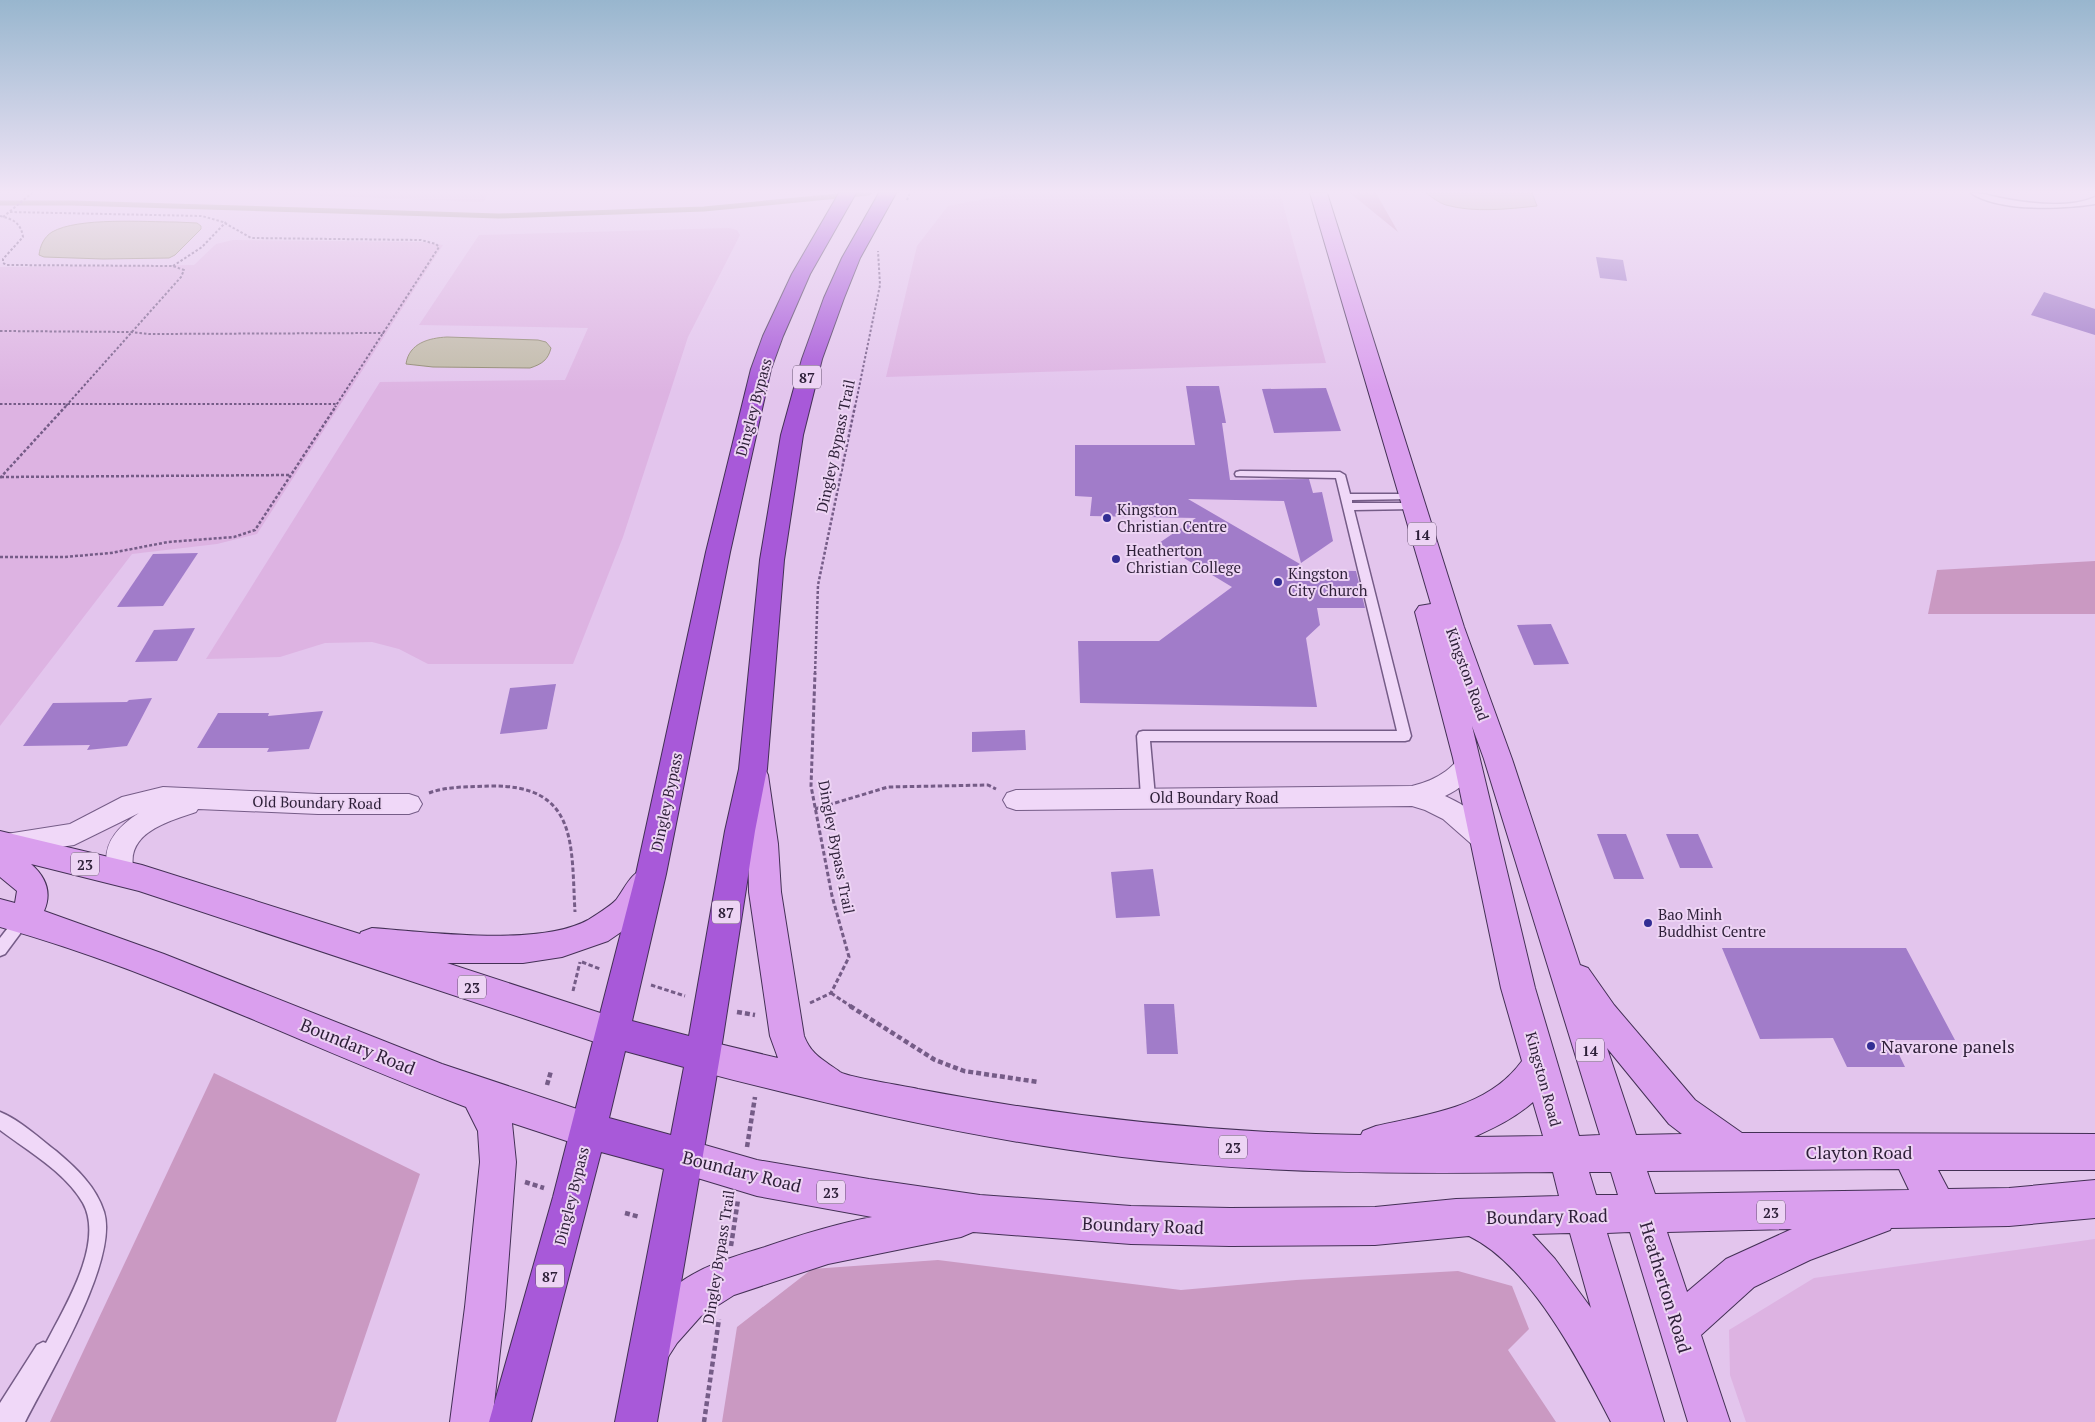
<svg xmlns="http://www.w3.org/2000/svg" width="2095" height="1422" viewBox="0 0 2095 1422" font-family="'PT Serif',serif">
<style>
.farmland{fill:#ddb3e2}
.green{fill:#ca99c2}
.water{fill:#c0baa7;stroke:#8e886e}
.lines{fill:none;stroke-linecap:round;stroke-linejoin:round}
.stream{stroke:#8e886e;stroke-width:5}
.building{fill:#a17cc9}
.lane-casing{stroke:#755c87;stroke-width:3}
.street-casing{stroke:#755c87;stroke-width:2}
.primary-casing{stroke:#433055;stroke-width:2}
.highway-casing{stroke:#433055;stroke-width:2}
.path-far3{stroke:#755c87;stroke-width:2;stroke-dasharray:2.5 2;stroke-linecap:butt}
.path-far2{stroke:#755c87;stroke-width:2.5;stroke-dasharray:3 2;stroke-linecap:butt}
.path-far1{stroke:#755c87;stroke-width:3;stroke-dasharray:4.5 2.5;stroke-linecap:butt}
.path{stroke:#755c87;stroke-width:4.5;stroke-dasharray:5 3;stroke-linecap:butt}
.lane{fill:#f0d8f8;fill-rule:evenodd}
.street{fill:#f0d8f8;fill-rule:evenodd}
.primary{fill:#da9fee;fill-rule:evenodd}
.highway{fill:#a859d9;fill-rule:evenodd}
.poi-dot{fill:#332e94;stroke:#edd4f4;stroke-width:2}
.labels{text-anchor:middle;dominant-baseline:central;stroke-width:4;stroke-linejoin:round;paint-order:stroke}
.shield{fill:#edd4f4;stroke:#675570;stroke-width:1}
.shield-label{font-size:14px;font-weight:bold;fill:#2d1f38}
.street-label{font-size:15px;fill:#2d1f38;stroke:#edd4f4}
.poi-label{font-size:15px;fill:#2d1f38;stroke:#edd4f4;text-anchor:start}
.near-street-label{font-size:18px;fill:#2d1f38;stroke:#edd4f4}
.near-poi-label{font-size:18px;fill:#2d1f38;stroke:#edd4f4;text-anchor:start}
</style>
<rect width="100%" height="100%" fill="#e3c5ed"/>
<g class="farmland">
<path d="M245,193H489L483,202Z"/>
<path d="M1016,193H1280L1326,363L886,377L917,246L948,206Z"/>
<path d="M729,228L737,230L740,235L688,337L623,537L573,664H428L399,649L372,642L325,643L280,657L206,659L380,382L565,380L588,328L419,325L479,235Z"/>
<path d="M233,240L423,242L443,245L257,534L217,544L132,554L0,726V267L194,265L216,244Z"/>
<path d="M2095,1239V1422H1746L1730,1375L1729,1330L1814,1278Z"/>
</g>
<g class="green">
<path d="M1350,193H1376L1398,232Z"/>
<path d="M2095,561V614H1928L1937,570Z"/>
<path d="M214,1073L420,1174L336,1422H50Z"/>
<path d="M938,1260L1181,1290L1296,1280L1458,1271L1512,1286L1529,1329L1508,1350L1556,1422H722L737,1327L812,1269Z"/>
</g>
<g class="water">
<path d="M1426,193H1532L1537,206C1508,209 1474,213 1446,205C1439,203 1432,197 1426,193Z"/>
<path d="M176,222L197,223L201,226V229L175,255L169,258L103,259L44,257L39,255C40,246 44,237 52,232C78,217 145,222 176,222Z"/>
<path d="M447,337L538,340L546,342L551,348C548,360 542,364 530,368L433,367L406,364C409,343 429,338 447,337Z"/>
</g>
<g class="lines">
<path class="stream" d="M0,203H72L499,216L704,209L869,193"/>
</g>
<g class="building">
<path d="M1596,257L1623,260L1627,281L1600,278Z"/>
<path d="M2044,292L2095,309V335L2031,315Z"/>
<path d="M1186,386H1219L1226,423H1222L1230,480L1309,479L1313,493L1322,492L1333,541L1301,563L1284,501L1188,499L1300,564L1291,570L1356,571L1365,608H1317L1320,625L1306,638L1317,707L1080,703L1078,641H1159L1232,587L1159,543L1196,518L1090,516L1092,497L1075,496V445H1195Z"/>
<path d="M1326,388L1341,431L1274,433L1262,389Z"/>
<path d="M198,553L163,606L117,607L153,554Z"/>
<path d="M1551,624L1569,664L1534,665L1517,625Z"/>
<path d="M195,628L177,661L135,662L154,630Z"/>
<path d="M556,684L547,729L500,734L510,688Z"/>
<path d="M152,698L127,746L87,750L90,745L23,746L53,703L127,702L129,700Z"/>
<path d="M323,711L309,749L267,752L269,748H197L218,713H269L268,716Z"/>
<path d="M1025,730L1026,750L972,752V732Z"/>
<path d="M1597,834H1626L1644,879H1614Z"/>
<path d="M1666,834H1698L1713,868H1680Z"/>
<path d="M1153,869L1160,916L1116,918L1111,872Z"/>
<path d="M1722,948H1906L1955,1040H1892L1905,1067H1847L1833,1038L1760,1039Z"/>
<path d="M1144,1004H1174L1178,1054H1147Z"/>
</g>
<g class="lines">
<g class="lane-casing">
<g id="lane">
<path d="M1971,193C1984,193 1994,197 2006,199C2033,204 2071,208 2095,197V204C2062,209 1999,212 1971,193Z"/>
<path d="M1240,471L1340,472L1345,475L1350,494H1415L1416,496L1415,498L1411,499L1352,500V503H1414L1419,506L1414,509L1354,510L1411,736L1409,740L1405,741H1150L1155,797L1153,801L1148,802L1143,801L1141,797L1137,736L1139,732L1143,731H1397L1336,478L1236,476L1235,474L1236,472Z"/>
<path d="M23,913L28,915L30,919L28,923L5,954L0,956V938L18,915Z"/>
<path d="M0,1112C20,1120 39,1138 56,1151C76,1168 96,1186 104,1212C119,1261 48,1376 25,1422H0V1403L37,1345L43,1342L46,1343C64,1308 105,1243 83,1203C65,1172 28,1151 0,1130Z"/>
</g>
</g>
<g class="street-casing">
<g id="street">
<path d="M1468,754L1477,757L1480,764C1472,779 1460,789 1445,796C1465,805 1488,820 1498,840L1494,848L1485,851L1476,848L1443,819L1425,810L1412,806L1016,810L1007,807L1003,800L1007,793L1016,790L1412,786C1424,783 1435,779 1446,771C1454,765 1458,758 1468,754Z"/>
<path d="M163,787L318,794H409L418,797L422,804L418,811L409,814H318L198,809L196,812C167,822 124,833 134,872L130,880L121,883L112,880C97,850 114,829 139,813L74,845L7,855L0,853V835L70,824L122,797Z"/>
</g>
</g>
<g class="primary-casing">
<g id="primary">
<path d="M1310,193H1327L1464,627L1512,759L1580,965L1588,968L1614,1005L1695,1100L1742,1133L2095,1134V1170H1938L1948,1189L2009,1188L2095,1180V1218L2009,1226L1891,1228L1890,1230L1810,1260L1754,1287L1701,1335L1730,1422H1688L1630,1232L1607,1233L1664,1422H1611C1581,1364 1530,1265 1469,1236L1375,1245L1230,1246L1131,1244L973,1232L961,1237L828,1264L734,1295L701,1316L677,1343L668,1357L654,1363L640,1357L634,1343C642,1322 656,1302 674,1287C700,1266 733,1257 765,1247C800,1235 835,1224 872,1217L757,1196L671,1170L666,1157L671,1144L684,1139L757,1160L869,1179L980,1195L1131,1206L1230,1208L1375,1207L1456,1199L1559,1196L1553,1172C1409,1174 1264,1174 1122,1157C980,1140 841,1108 703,1072L691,1068L686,1056L691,1044L703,1040L778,1058L770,1036L749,892L748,844L740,775L744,767L754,763L764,767L768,775L778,844L781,892L804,1036C812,1056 824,1060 840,1072C847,1077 905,1086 918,1089C1065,1117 1212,1133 1361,1135L1363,1131L1376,1126C1428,1114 1488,1108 1522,1061L1501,988L1453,758L1415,612L1419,606L1431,604ZM1472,726L1484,759L1600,1135L1579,1136L1535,988ZM1607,1048L1669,1124L1682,1134L1636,1135ZM1533,1102L1543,1136L1474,1137C1496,1127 1515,1118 1533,1102ZM1899,1169L1909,1190L1655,1194L1647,1171ZM1589,1172H1611L1618,1195H1596ZM1792,1229L1726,1259L1687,1292L1667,1232ZM1570,1233L1591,1308L1555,1259L1532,1234Z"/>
<path d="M0,831L142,865L360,934L361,932L372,928C428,932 539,947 588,920C596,915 609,907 616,900C624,890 632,869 647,869C650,869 655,872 658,873L662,882L637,921L608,941L562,957L523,963H447L625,1021L630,1032L625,1043L613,1048L139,891L31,864C46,877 52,893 44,911L164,954L442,1064L601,1117L606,1130L601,1143L588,1148L512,1123L516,1162L505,1307L492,1422H450L465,1307L480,1162L478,1131L466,1107C310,1048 160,972 0,927V899L15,903L17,891L0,877Z"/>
</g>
</g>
<g class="highway-casing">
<path id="highway" d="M839,193H856L810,274L783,336L771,369L730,552L666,874L632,1021L689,1036L725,831L739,769L760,560L781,435L802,359L824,298L842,258L879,193H896L860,258L844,298L822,359L803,435L784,560L767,769L755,831L720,1056L657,1422H615L664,1169L601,1152L531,1422H489L553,1197L636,874L706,552L751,369L763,336L792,274ZM625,1051L684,1067L671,1135L609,1118Z"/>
</g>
<g class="path-far3">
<path d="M907,200L910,193"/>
<path d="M10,212L202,216L223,222L251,238L421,240L436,244L439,247L335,407"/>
<path d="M0,216C13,219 21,223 23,237L3,259V263L7,265L173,266L184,270L181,277L65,407"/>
<path d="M3,217L32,193"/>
<path d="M173,266L202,247L226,222"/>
<path d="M0,331L131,332L149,334L384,333"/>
<path d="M0,404H336"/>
<path d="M855,407L880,285L878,251"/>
</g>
<g class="path-far2">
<path d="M1,477L290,475"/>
<path d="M0,478L66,406"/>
<path d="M0,557H64L111,553L168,542L234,537L255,530L336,406"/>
<path d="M815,674L818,585L855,406"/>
</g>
<g class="path-far1">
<path d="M429,793C447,786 470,787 489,786C579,784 571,845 575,912"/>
<path d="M815,809L888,787L988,785L996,789"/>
<path d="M582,962L600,969"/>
<path d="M651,985L685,996"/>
<path d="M573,991L580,962"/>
<path d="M831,993L852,1007"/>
<path d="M810,1003L831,993L849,957L832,896L811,786L815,673"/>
</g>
<g class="path">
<path d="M850,1006L935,1060L964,1071L1038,1082"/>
<path d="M737,1012L755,1015"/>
<path d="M547,1085L551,1071"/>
<path d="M747,1147L755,1097"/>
<path d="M525,1182L544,1188"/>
<path d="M625,1213L640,1217"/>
<path d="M731,1246L738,1200"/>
<path d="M704,1422L719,1319"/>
</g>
<use href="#lane" class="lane"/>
<use href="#street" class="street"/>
<use href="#primary" class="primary"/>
<use href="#highway" class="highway"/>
</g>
<linearGradient id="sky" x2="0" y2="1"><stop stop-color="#98b6ce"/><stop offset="0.49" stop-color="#f2e5f7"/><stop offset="1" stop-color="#f2e5f7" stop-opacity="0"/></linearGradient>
<rect width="2095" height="392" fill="url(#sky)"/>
<g class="poi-dot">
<circle cx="1107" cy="518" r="5"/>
<circle cx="1116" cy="559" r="5"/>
<circle cx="1278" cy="582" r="5"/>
<circle cx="1648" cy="923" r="5"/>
<circle cx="1871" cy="1046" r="5"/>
</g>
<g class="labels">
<g class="shield">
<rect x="793" y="365.5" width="28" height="23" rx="4"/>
<rect x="1408" y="522.5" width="28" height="23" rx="4"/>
<rect x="71" y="852.5" width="28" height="23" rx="4"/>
<rect x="712" y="900.5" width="28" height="23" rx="4"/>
<rect x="458" y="975.5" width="28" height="23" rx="4"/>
<rect x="1576" y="1038.5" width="28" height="23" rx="4"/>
<rect x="1219" y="1135.5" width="28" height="23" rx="4"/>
<rect x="817" y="1180.5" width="28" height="23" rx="4"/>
<rect x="1757" y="1200.5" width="28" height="23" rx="4"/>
<rect x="536" y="1264.5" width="28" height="23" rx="4"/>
</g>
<g class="shield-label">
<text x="807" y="377">87</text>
<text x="1422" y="534">14</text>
<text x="85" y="864">23</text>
<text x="726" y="912">87</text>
<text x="472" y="987">23</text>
<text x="1590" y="1050">14</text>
<text x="1233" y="1147">23</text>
<text x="831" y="1192">23</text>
<text x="1771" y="1212">23</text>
<text x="550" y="1276">87</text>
</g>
<g class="street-label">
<text transform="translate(753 407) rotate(-75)">Dingley Bypass</text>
<text transform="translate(835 446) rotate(-78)">Dingley Bypass Trail</text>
<text transform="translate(1468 674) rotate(70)">Kingston Road</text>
<text x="1214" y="797">Old Boundary Road</text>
<text transform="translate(317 802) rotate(1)">Old Boundary Road</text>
<text transform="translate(666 802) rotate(-78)">Dingley Bypass</text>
<text transform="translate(837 847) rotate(79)">Dingley Bypass Trail</text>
<text transform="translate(1544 1079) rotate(75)">Kingston Road</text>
<text transform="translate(571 1196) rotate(-76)">Dingley Bypass</text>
<text transform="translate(718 1257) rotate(-81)">Dingley Bypass Trail</text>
</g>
<g class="poi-label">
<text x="1117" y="509">Kingston<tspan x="1117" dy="17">Christian Centre</tspan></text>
<text x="1126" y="550">Heatherton<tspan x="1126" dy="17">Christian College</tspan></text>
<text x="1288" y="573">Kingston<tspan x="1288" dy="17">City Church</tspan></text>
<text x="1658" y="914">Bao Minh<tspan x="1658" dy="17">Buddhist Centre</tspan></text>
</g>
<g class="near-street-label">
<text transform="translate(358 1046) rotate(22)">Boundary Road</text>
<text x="1859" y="1152">Clayton Road</text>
<text transform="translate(742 1171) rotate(14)">Boundary Road</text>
<text transform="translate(1547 1216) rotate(-1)">Boundary Road</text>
<text transform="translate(1143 1225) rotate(2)">Boundary Road</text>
<text transform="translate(1666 1287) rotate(73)">Heatherton Road</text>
</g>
<g class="near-poi-label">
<text x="1881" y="1046">Navarone panels</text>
</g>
</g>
</svg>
